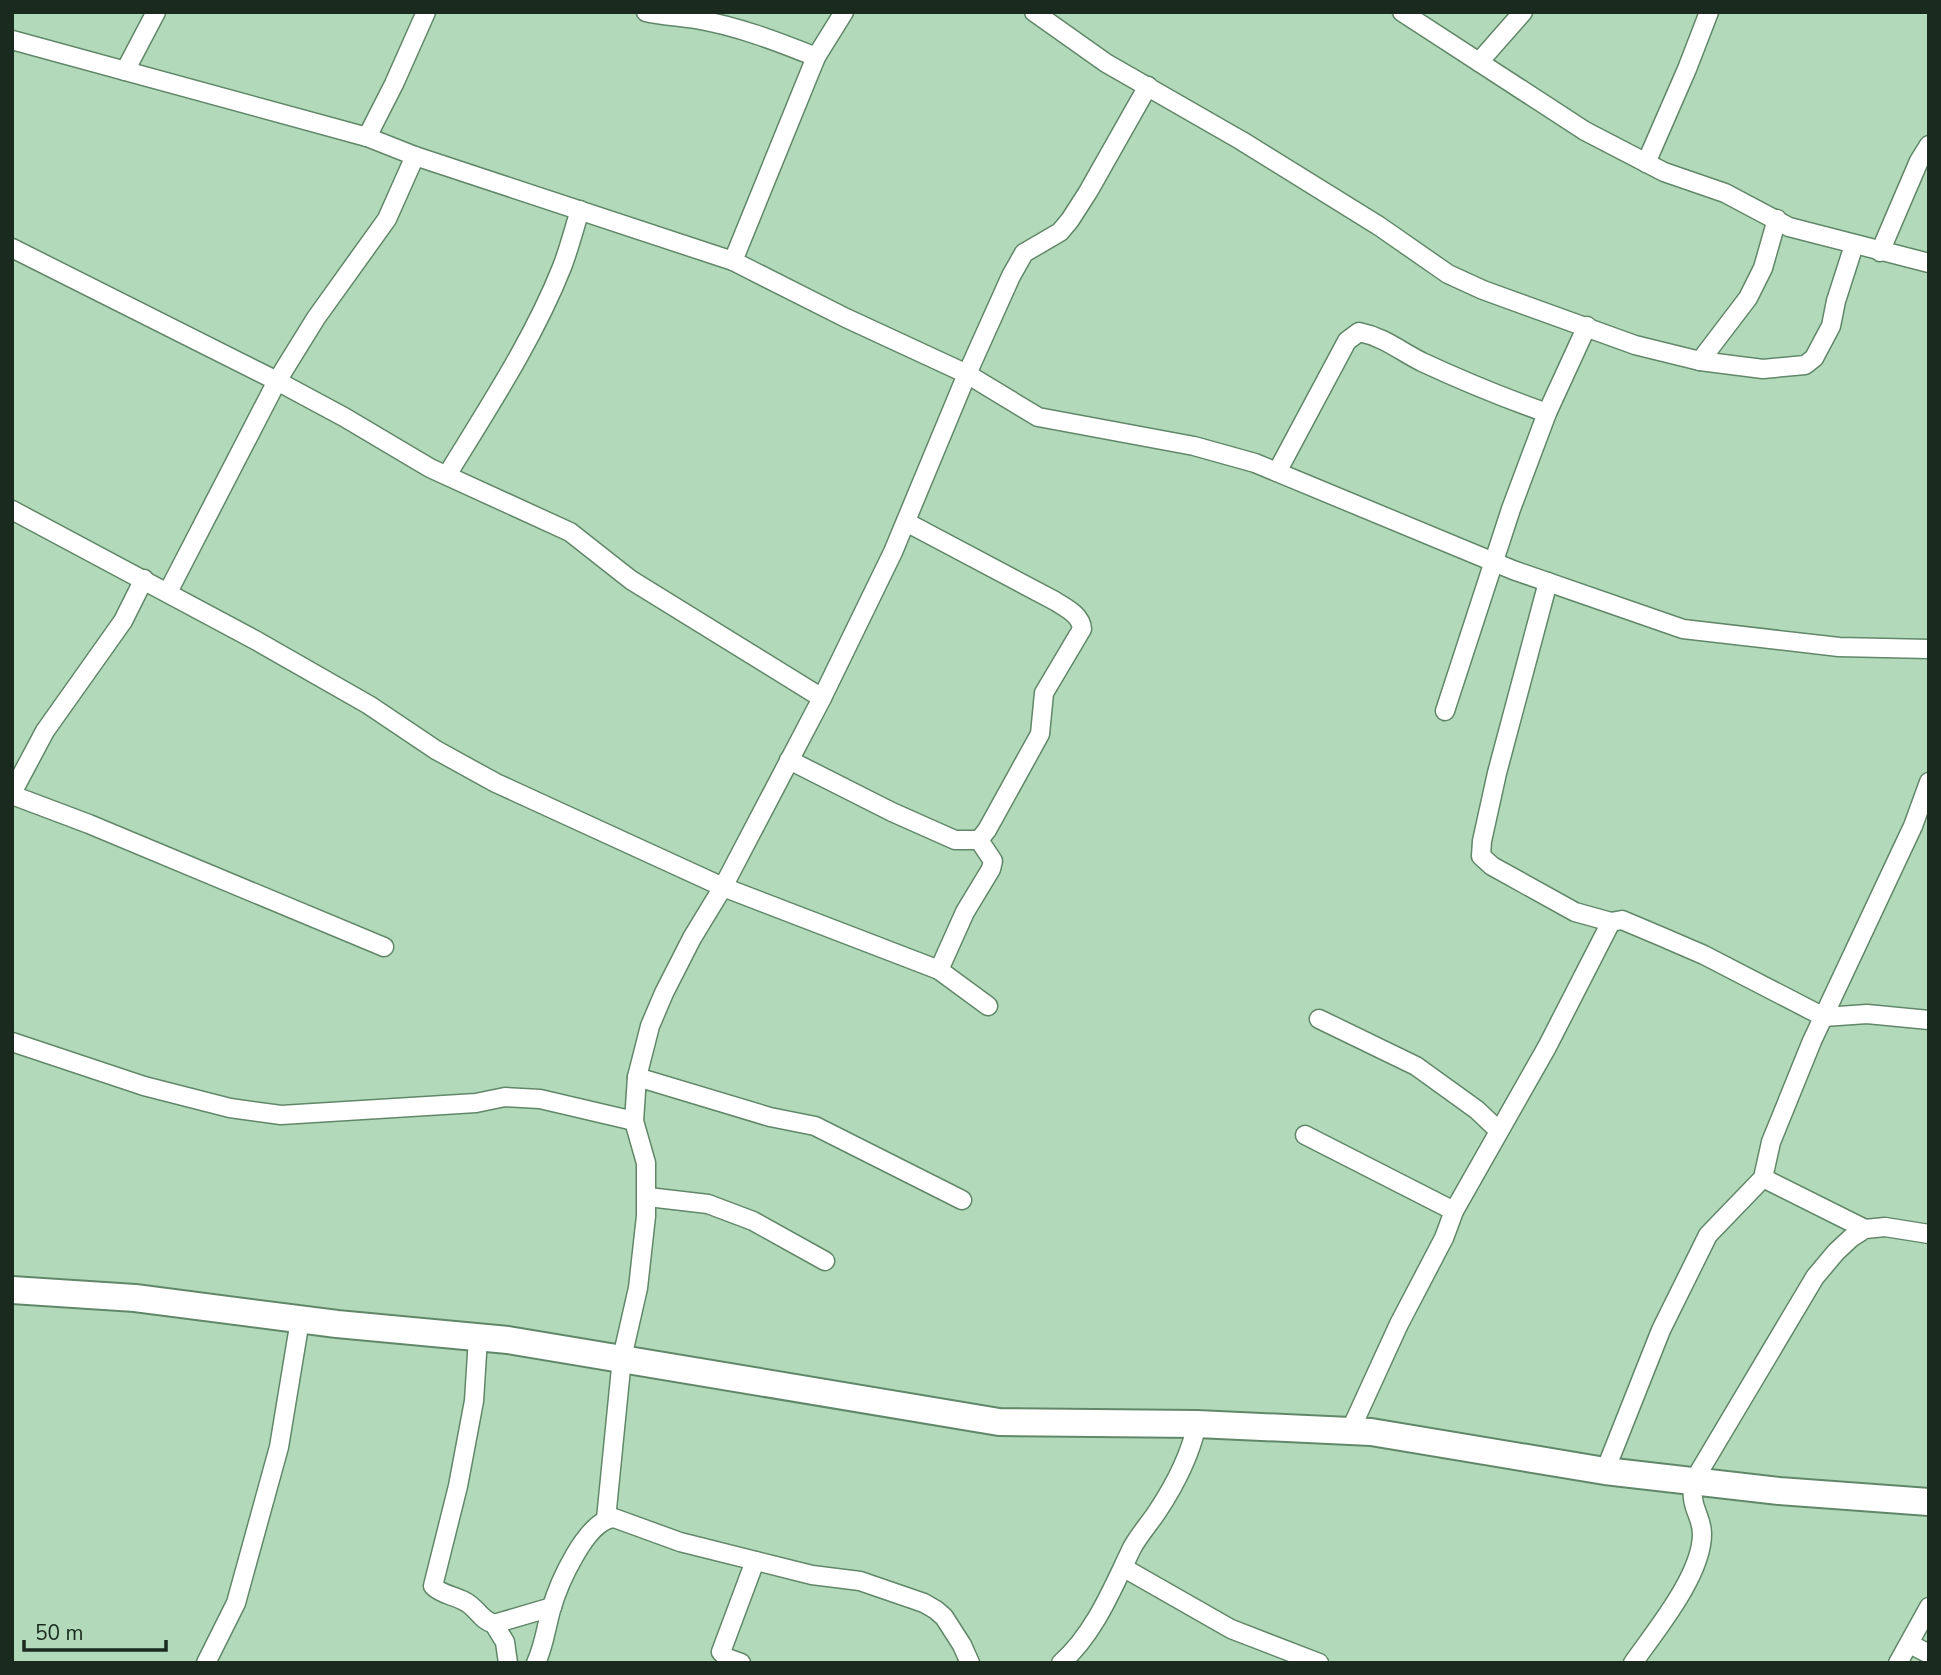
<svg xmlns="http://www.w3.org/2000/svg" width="1941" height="1675" viewBox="0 0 1941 1675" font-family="'Nunito Sans',sans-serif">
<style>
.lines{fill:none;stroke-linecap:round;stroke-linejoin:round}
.street-casing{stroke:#618769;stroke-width:21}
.secondary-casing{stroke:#618769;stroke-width:30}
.street{stroke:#fff;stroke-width:18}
.secondary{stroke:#fff;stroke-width:26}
</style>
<rect width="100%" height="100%" fill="#b2daba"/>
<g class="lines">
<g class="street-casing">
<g id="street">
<path d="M646,12C662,16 679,16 695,19C737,26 776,41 816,57"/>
<path d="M1034,12L1106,63L1242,141L1379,226L1448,274L1483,290L1635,345L1700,361L1763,369L1805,365L1814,358L1831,326L1836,301L1854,245"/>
<path d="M1402,12L1585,131L1664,172L1725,193L1789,227L1929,263"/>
<path d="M12,40L367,137L415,156L733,261L846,318L967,374L1038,417L1194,446L1255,463L1513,570L1683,629L1839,647L1929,649"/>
<path d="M1479,62L1523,12"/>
<path d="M125,71L156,12"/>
<path d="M367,137L394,84L426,12"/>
<path d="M1646,163L1687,69L1709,12"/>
<path d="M12,248L277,381L344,417L430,468L570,532L631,580L822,698"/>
<path d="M1880,252L1919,161L1929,145"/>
<path d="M733,261L816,57L844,12"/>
<path d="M1700,361L1748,298L1763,268L1777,219"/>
<path d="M1277,472L1347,341L1359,332C1384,337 1400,351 1422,362C1463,381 1504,398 1547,413"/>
<path d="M447,475C488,408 533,340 562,267C569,249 574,229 580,210"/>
<path d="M12,510L257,641L369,705L436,750L496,783L723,887L939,970L988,1006"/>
<path d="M1548,582L1497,773L1482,841L1481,856L1492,866L1575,912L1611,922L1622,920L1660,936L1704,955L1824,1017L1867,1014L1929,1020"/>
<path d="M168,592L277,381L316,318L387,219L415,156"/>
<path d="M1445,711L1511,509L1547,413L1587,326"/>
<path d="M789,760L892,812L955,840H979L987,830L1040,734L1044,693L1082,629C1081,615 1066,608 1055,601L906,522"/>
<path d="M12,793L45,731L123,621L144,579"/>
<path d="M12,795L89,824L384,947"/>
<path d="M939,970L965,912L991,869L993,861L979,840"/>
<path d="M1319,1019L1416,1066L1477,1110L1498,1130"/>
<path d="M12,1042L144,1086L230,1108L281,1115L476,1103L505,1097L540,1099L634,1121"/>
<path d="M637,1077L770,1117L815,1126L962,1200"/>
<path d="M1305,1135L1454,1211"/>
<path d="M1763,1178L1865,1229"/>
<path d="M648,1197L708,1204L753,1221L825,1261"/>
<path d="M478,1338L474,1401L458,1486L433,1586C442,1595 453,1595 464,1601C477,1607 480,1620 494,1624L552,1607"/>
<path d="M1350,1431L1399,1324L1444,1238L1454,1211L1547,1047L1611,922"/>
<path d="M1605,1471L1661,1330L1708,1235L1763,1178L1771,1142L1812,1041L1913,826L1929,782"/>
<path d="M606,1519L622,1358L638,1288L646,1216V1163L634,1121L637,1077L650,1026L664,993L692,938L723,887L822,698L893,552L967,374L1011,276L1024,253L1060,232L1070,220L1088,192L1148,86"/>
<path d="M1124,1568L1231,1629L1319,1663"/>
<path d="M494,1624L505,1642L508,1663"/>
<path d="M1910,1644L1929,1654"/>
<path d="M206,1663L236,1603L279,1447L300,1320"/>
<path d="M536,1663C544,1646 546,1628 551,1610C558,1585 586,1520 614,1518L680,1542L812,1575L860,1581L924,1603L936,1610L944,1617L962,1645L970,1663"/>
<path d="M741,1663L727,1658L721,1652L755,1561"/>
<path d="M1061,1663C1095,1633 1113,1587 1132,1548C1139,1535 1149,1524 1157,1512C1175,1485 1190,1456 1197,1424"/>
<path d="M1633,1663C1656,1630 1702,1575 1702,1534C1702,1519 1694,1511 1693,1498C1692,1493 1693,1487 1693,1482L1815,1277L1836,1252L1851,1238L1865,1229L1885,1227L1929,1234"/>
<path d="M1898,1663L1929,1607"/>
</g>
</g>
<g class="secondary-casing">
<path id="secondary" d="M12,1290L135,1298L337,1324L508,1340L999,1422L1197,1424L1371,1432L1605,1471L1779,1491L1929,1502"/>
</g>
<use href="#street" class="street"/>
<use href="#secondary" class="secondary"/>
</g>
<rect width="1941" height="1675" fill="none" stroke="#1a2a1e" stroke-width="28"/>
<path d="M24 1640v10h142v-10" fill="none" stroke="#1a2a1e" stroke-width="3.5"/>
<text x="35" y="1640" font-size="21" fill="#1a2a1e" stroke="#b2daba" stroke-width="5" paint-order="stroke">50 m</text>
</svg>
